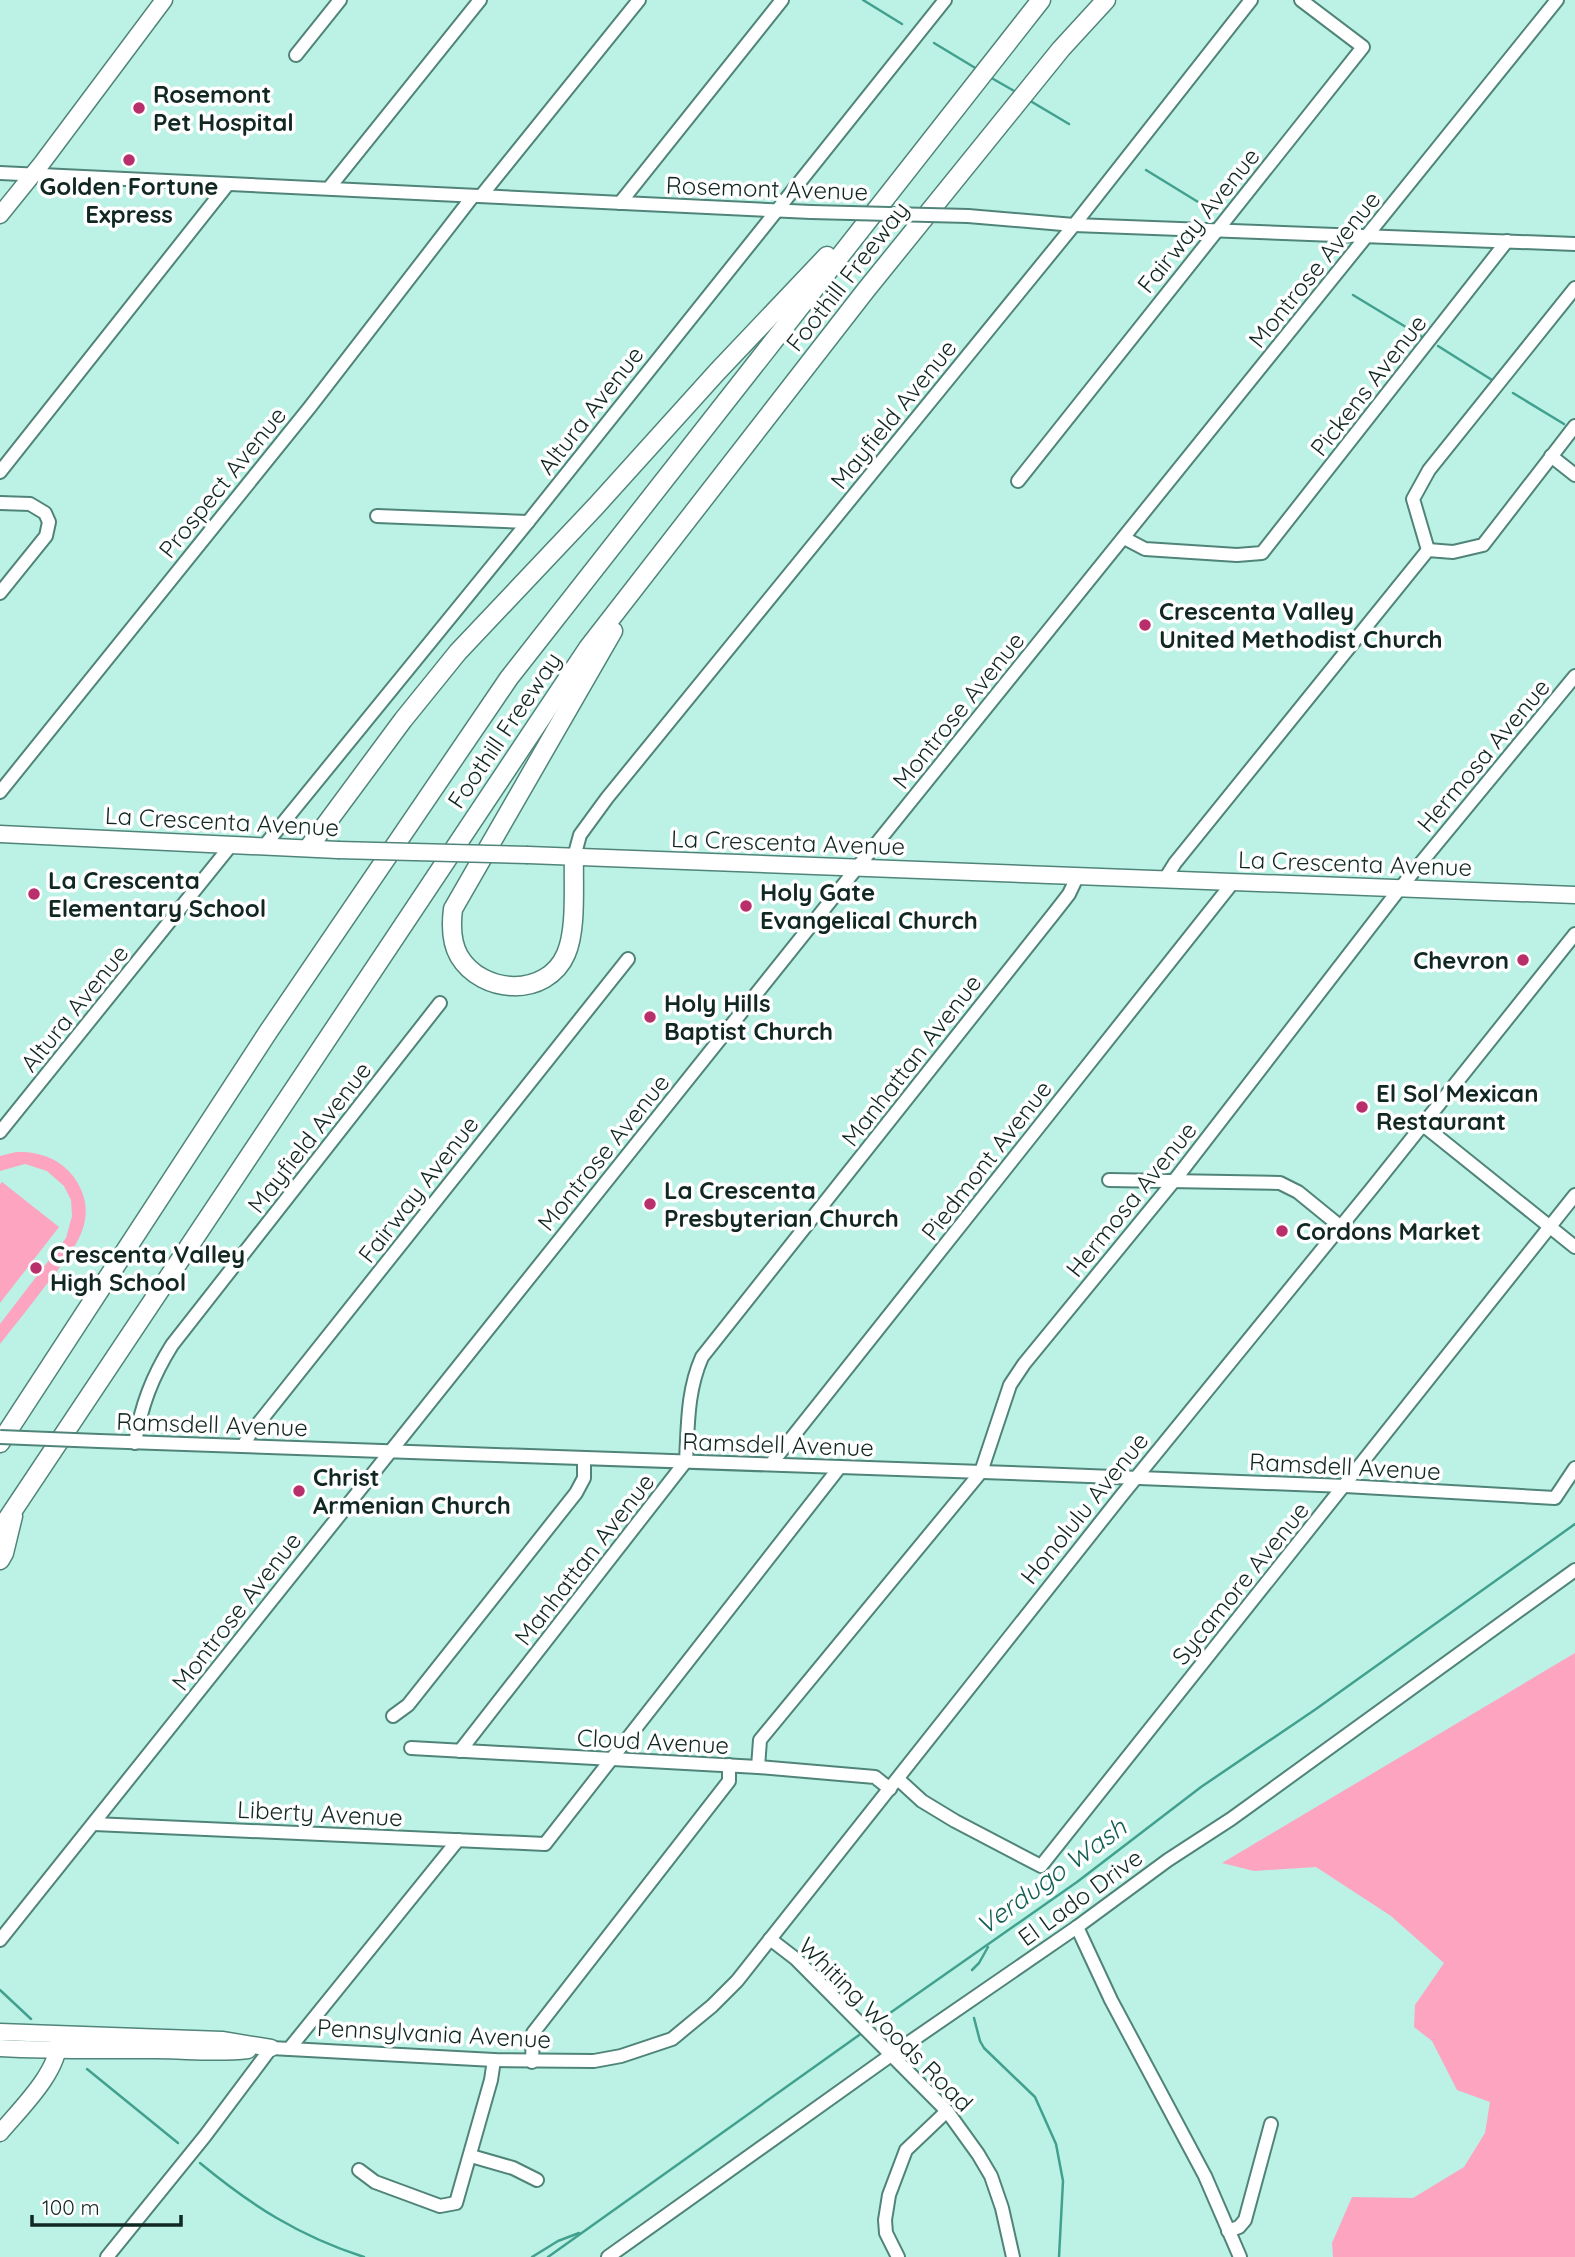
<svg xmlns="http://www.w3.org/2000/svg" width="1575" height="2257" viewBox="0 0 1575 2257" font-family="Quicksand,sans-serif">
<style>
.green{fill:#fda4c1}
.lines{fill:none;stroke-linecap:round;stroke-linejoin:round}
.stream{stroke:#42a08e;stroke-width:2.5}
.minor-casing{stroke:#508479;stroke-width:16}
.major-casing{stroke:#508479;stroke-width:19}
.highway-casing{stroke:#508479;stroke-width:21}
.minor{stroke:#fff;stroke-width:12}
.major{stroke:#fff;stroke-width:16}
.highway{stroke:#fff;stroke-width:18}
.minor-bridge-casing{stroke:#508479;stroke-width:16;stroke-linecap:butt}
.major-bridge-casing{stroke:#508479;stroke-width:19;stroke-linecap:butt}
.minor-bridge{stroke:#fff;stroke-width:12}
.major-bridge{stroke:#fff;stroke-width:16}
.poi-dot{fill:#b82f6b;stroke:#fff;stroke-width:2.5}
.labels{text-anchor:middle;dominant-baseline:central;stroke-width:7;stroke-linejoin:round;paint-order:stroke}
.poi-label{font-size:24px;font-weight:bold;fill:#112722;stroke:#fff;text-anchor:start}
.street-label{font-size:24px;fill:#112722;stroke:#fff}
.water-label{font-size:26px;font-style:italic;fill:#115e52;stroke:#fff}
</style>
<rect width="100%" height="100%" fill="#bbf2e5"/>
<g class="green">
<path d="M16,1152C38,1151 59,1158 73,1176C104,1218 72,1252 46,1285C31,1305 15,1325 0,1344V1324L66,1238L72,1216L71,1200L64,1186L47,1171L25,1164L0,1171V1156Z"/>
<path d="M2,1182L59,1227L0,1303V1184Z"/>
<path d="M1575,1653V2257H1333L1332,2243L1352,2197L1413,2198L1464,2167L1485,2133L1490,2102L1457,2090L1432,2041L1414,2027L1415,2005L1444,1963L1391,1916L1316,1867L1254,1871L1222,1863Z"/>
</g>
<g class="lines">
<g class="stream">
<path d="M863,0L902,24"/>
<path d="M934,43L977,69"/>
<path d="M988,76L1016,92"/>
<path d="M1027,99L1069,124"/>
<path d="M1146,170L1203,205"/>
<path d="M1353,295L1424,338"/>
<path d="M1438,346L1492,380"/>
<path d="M1513,393L1564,424"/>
<path d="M972,1970L979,1963L988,1947"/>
<path d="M0,1990L31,2019"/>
<path d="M974,2018L980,2041L984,2048L1035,2097L1056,2144L1063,2181L1059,2257"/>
<path d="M870,2027L1077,1882L1201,1787L1316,1709L1575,1524"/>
<path d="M87,2069L178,2143"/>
<path d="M200,2163C252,2206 299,2236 364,2257"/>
<path d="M532,2257L558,2241L579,2233"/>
<path d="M548,2257L862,2033"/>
</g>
<g class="minor-casing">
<g id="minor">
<path d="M296,55L340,0"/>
<path d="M0,173L811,212"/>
<path d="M329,188L480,0"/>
<path d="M481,196L639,0"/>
<path d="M620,203L782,0"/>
<path d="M968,216L1074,225L1575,244"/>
<path d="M1551,456L1575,475"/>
<path d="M0,472L228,184"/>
<path d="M1018,481L1363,47L1301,0"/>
<path d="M0,503L30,504L45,513L49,522L46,536L0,593"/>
<path d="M377,516L528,522"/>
<path d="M1124,538L1145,549L1237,555L1262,553L1507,241"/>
<path d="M1428,550L1413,499L1429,470L1575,288"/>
<path d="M0,792L310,407L473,196"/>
<path d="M265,845L528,522L945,0"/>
<path d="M574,857L580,835L607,798L1074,225L1251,0"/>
<path d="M1165,879L1175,863L1428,550L1453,552L1483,545L1575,426"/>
<path d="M1423,1125L1575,1247"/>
<path d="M0,1132L232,844"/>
<path d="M1109,1180L1280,1183L1298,1192L1341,1227"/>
<path d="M99,1441L1038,1474L1345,1486L1555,1498L1575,1468"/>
<path d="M135,1443C141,1406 152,1377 172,1345L440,1003"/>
<path d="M243,1446L250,1434L628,959"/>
<path d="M771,1464L1234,881"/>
<path d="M393,1716L408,1705L576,1493L584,1478V1458"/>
<path d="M411,1748L758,1767L875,1777L890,1789"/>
<path d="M460,1751L686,1461C688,1425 687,1391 702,1357L1055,912L1069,894L1078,875"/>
<path d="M758,1767L760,1740L981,1472L1010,1385L1024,1364L1174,1181L1401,887L1575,676"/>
<path d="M898,1779L922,1801L955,1821L1041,1866L1575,1195"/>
<path d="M94,1824L545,1844L839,1468"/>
<path d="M1077,1927L1111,2000L1205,2176L1240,2257"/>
<path d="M770,1939L796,1959L947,2111L978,2154L991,2176L1002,2208L1013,2257"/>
<path d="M0,1940L856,869L1557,0"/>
<path d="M289,2049L458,1840"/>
<path d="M532,2062L533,2033L729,1781V1765"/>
<path d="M471,2156L513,2168L537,2180"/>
<path d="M359,2170L375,2182L440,2206L456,2203L491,2080L494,2060"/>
<path d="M1228,2231L1239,2227L1245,2220L1271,2124"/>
<path d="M107,2257L205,2136L271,2048L494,2060L594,2061L621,2056L672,2039L712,2006L737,1981L1122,1495L1373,1187L1575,934"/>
<path d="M608,2257L891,2055L1077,1927L1168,1860L1231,1819L1575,1570"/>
<path d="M898,2257L886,2233L885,2220L889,2195L906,2150L947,2111"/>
</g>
</g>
<g class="major-casing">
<g id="major">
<path d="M0,215L42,163L164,0"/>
<path d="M0,834L338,850"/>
<path d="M528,855L1575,895"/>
<path d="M0,2032L222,2040L271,2048"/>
<path d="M0,2048C52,2051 104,2050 156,2050C187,2050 217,2054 248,2050"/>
<path d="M0,2133C21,2108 58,2073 59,2040"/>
</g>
</g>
<g class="highway-casing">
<g id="highway">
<path d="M309,847L403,720L458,652L596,506L717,372L827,256"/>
<path d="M574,857C573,884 577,929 566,954C547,998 482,995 459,956C451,942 451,925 453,909L613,631"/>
<path d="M0,1443L268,1032L509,678L1041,0"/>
<path d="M0,1530L588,648L866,290L1061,49L1106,0"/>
<path d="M0,1560L4,1553L13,1516"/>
</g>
</g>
<use href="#minor" class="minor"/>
<use href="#major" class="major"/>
<use href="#highway" class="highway"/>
<g class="minor-bridge-casing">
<g id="minor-bridge">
<path d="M811,212L968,216"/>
<path d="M0,1437L99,1441"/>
</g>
</g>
<g class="major-bridge-casing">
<path id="major-bridge" d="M338,850L528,855"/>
</g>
<use href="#minor-bridge" class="minor-bridge"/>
<use href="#major-bridge" class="major-bridge"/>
</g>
<g class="poi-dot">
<circle cx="139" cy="108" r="7"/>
<circle cx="129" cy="160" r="7"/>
<circle cx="1145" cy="625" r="7"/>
<circle cx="34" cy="894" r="7"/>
<circle cx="746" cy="906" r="7"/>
<circle cx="1523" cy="960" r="7"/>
<circle cx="650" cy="1017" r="7"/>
<circle cx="1362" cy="1107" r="7"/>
<circle cx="650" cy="1204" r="7"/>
<circle cx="1282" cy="1231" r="7"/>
<circle cx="36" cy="1268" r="7"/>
<circle cx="299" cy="1491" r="7"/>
</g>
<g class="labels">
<g class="poi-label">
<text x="153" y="94">Rosemont<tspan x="153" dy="28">Pet Hospital</tspan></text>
<text x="129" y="186" text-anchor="middle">Golden Fortune<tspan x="129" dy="28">Express</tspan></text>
<text x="1159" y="611">Crescenta Valley<tspan x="1159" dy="28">United Methodist Church</tspan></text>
<text x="48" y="880">La Crescenta<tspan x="48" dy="28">Elementary School</tspan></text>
<text x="760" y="892">Holy Gate<tspan x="760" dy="28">Evangelical Church</tspan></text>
<text x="1509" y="960" text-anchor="end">Chevron</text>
<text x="664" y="1003">Holy Hills<tspan x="664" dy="28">Baptist Church</tspan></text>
<text x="1376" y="1093">El Sol Mexican<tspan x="1376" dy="28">Restaurant</tspan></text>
<text x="664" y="1190">La Crescenta<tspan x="664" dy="28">Presbyterian Church</tspan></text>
<text x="1296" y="1231">Cordons Market</text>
<text x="50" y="1254">Crescenta Valley<tspan x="50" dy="28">High School</tspan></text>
<text x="313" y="1477">Christ<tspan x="313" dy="28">Armenian Church</tspan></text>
</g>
<g class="street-label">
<text transform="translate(767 188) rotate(2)">Rosemont Avenue</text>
<text transform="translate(1198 220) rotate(-51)">Fairway Avenue</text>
<text transform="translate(1314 269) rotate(-51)">Montrose Avenue</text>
<text transform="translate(847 276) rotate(-52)">Foothill Freeway</text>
<text transform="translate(1368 385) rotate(-52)">Pickens Avenue</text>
<text transform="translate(590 410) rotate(-52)">Altura Avenue</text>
<text transform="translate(893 414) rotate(-51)">Mayfield Avenue</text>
<text transform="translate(222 482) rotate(-51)">Prospect Avenue</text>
<text transform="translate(958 710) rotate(-51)">Montrose Avenue</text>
<text transform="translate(504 730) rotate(-56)">Foothill Freeway</text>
<text transform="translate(1483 755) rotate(-50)">Hermosa Avenue</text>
<text transform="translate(222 821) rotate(3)">La Crescenta Avenue</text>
<text transform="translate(788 842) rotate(2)">La Crescenta Avenue</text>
<text transform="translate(1355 863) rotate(2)">La Crescenta Avenue</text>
<text transform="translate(74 1008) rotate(-51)">Altura Avenue</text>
<text transform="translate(911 1060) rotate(-52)">Manhattan Avenue</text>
<text transform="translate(309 1137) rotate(-52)">Mayfield Avenue</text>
<text transform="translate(603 1152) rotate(-51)">Montrose Avenue</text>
<text transform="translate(986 1160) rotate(-52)">Piedmont Avenue</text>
<text transform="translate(418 1189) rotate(-52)">Fairway Avenue</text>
<text transform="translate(1131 1199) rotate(-51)">Hermosa Avenue</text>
<text transform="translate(212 1424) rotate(2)">Ramsdell Avenue</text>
<text transform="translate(778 1444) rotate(2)">Ramsdell Avenue</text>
<text transform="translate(1345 1466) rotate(3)">Ramsdell Avenue</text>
<text transform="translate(1084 1508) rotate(-51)">Honolulu Avenue</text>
<text transform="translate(584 1559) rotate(-52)">Manhattan Avenue</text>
<text transform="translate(1240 1583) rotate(-51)">Sycamore Avenue</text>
<text transform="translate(236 1611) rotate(-52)">Montrose Avenue</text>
<text transform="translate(653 1741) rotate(3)">Cloud Avenue</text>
<text transform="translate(320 1813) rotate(3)">Liberty Avenue</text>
<text transform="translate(1080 1897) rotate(-36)">El Lado Drive</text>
<text transform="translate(886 2024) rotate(45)">Whiting Woods Road</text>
<text transform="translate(434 2033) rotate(3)">Pennsylvania Avenue</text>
</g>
<g class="water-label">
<text transform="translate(1051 1876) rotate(-36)">Verdugo Wash</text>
</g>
</g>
<path d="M32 2215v10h149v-10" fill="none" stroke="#112722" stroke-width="3.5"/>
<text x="42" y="2215" font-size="21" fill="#112722" stroke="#ffffff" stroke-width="5" paint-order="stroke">100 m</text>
</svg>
